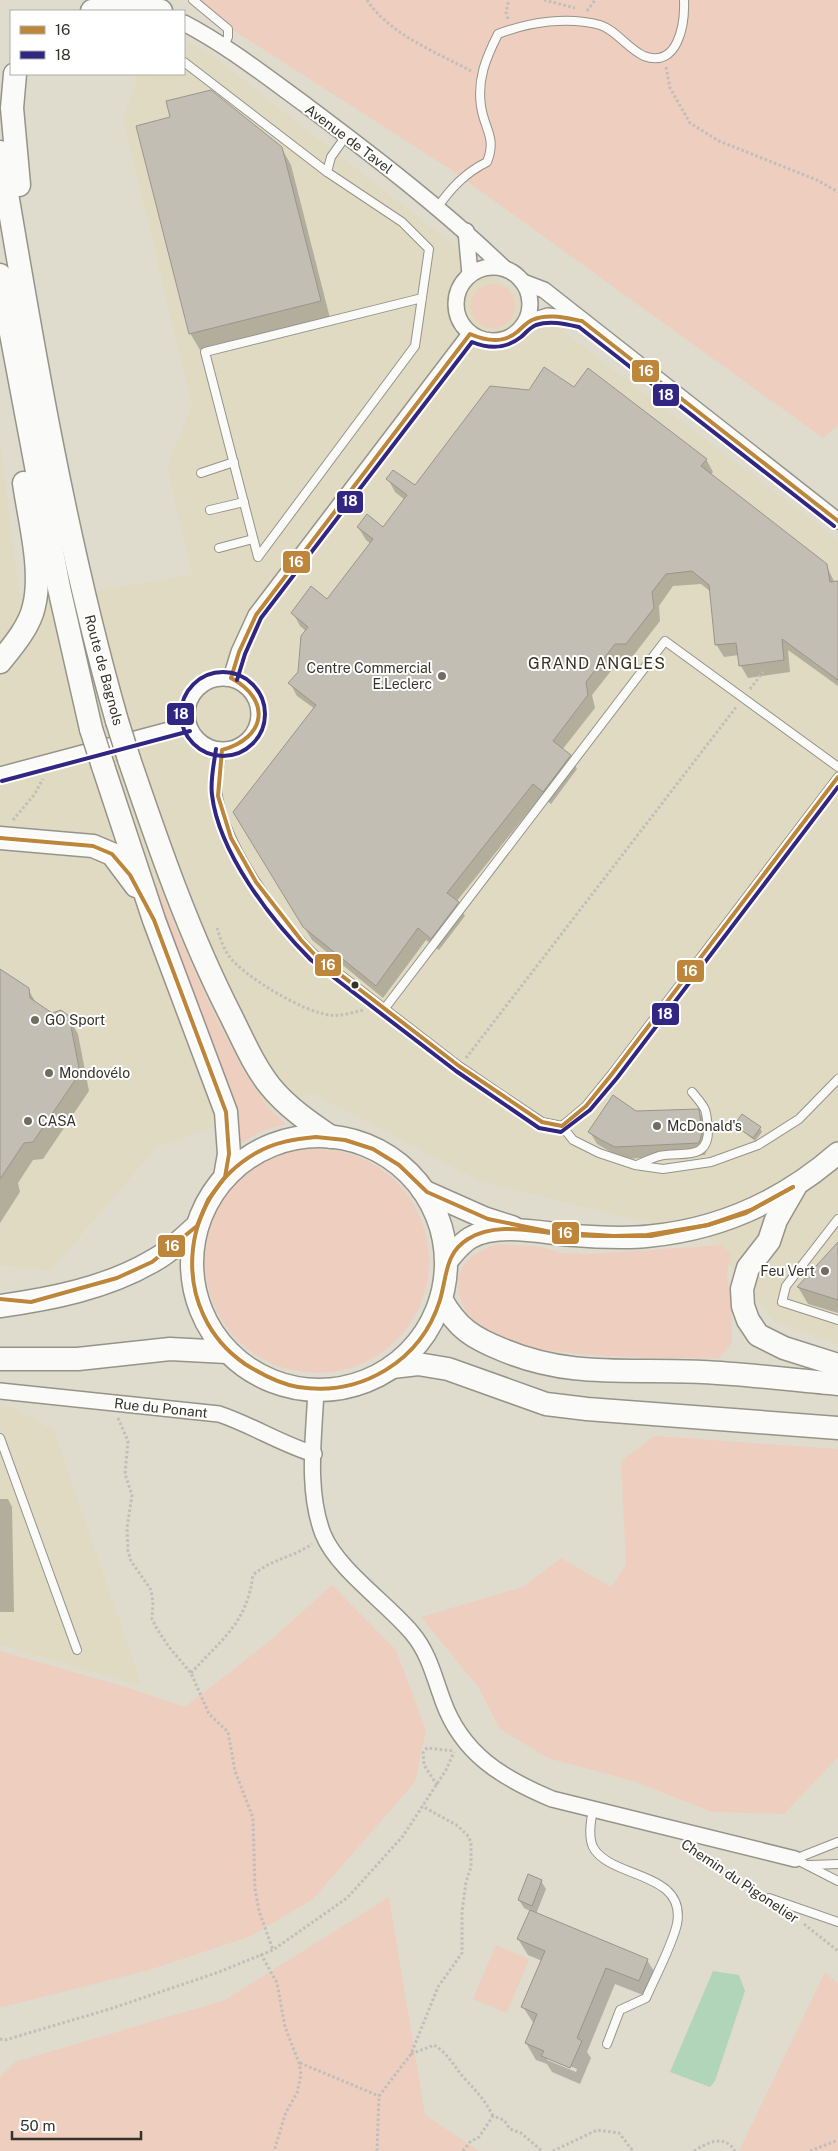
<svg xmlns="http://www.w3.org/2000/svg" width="838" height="2151" viewBox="0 0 838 2151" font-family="'Public Sans',sans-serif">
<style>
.built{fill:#e0dac2}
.green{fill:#eecebf}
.water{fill:#b1d5b8}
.shadow{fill:#0003;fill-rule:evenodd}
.building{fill:#c3beb4;stroke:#9a958c}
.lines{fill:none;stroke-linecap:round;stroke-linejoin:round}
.lane-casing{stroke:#969389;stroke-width:10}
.street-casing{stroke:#969389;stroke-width:18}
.secondary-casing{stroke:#969389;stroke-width:24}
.primary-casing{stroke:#969389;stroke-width:25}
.path{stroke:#bfbeb9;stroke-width:3;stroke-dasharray:2.5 2.5;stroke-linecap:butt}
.lane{stroke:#fafaf8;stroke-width:8}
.street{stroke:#fafaf8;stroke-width:15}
.secondary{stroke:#fafaf8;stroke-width:21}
.primary{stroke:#fafaf8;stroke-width:22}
.primary-bridge-casing{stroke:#969389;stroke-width:25;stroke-linecap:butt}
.primary-bridge{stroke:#fafaf8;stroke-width:22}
.bus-1-casing{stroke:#fff;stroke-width:8}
.bus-2-casing{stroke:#fff;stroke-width:8}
.bus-1{stroke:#bd863a;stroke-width:4}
.bus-2{stroke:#312783;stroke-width:4}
.poi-dot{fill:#706e63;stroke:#fff;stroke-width:2}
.bus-dot{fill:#353229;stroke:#fff;stroke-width:2}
.labels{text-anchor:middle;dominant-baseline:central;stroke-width:4;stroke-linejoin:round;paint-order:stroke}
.street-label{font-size:14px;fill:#353229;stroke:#fff}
.poi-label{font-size:14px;fill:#353229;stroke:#fff;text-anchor:start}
.quarter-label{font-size:16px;letter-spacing:1px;fill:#37311d;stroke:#fff}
.line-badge{stroke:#fff;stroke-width:2}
.badge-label{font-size:14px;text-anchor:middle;font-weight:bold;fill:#fff}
</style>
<rect width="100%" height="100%" fill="#dfdcce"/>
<g class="built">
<path d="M184,39L213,56L598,358L838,540V1344L774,1322L707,1236L481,1182L312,1093L157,1147L51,1270L0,1265V442L21,605L192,574L167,467L192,405L123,118L139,74H184Z"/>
<path d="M0,1406L12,1407L54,1431L142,1686L0,1645Z"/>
</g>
<g class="green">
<path d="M186,0H838V425L823,438L450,169Z"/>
<circle cx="493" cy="306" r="22"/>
<path d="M159,888C189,960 219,1034 262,1100C268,1109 278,1116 286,1124L262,1131L240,1144L239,1110L153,889Z"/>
<circle cx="317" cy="1261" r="112"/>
<path d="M499,1244L541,1247L562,1253L590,1254L721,1245L730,1253L727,1274L732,1306V1343L718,1359C667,1357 616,1359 565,1352C554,1351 542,1350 531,1347C515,1343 493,1334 479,1324C471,1319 463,1309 461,1300C451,1268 470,1252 499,1244Z"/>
<path d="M654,1436L838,1449V1757L784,1814L712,1812L633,1781L548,1758L500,1729L479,1688L421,1617L523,1587L561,1558L611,1587L626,1565L621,1461Z"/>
<path d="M332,1585L396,1650L426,1730L415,1782L313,1899L251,1936L149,1970L3,2007L0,2006V1651L126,1687L185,1707L271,1640Z"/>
<path d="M389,1897L425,2115L479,2151H0V2077L15,2062L225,2000Z"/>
<path d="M496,1945L529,1959L507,2013L473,1999Z"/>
<path d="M825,1972L838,1984V2151H739Z"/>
</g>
<path class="water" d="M713,1971L739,1975L745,1991L715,2081L710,2087L670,2072Z"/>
<g class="shadow">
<path d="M281,147L291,165L330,318L200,350L190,333Z"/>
<path d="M574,388L706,459L713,472L710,476L826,565L835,583L838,582V686L788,650L790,672L748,678L741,666L739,655L724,657L716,644L711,592L701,584L673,586L659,606L660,621L633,656L622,657L592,695L595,708L562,750L570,756L577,769L551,804L541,796L456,902L465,916L439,950L426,940L383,998L312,940L242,825L315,709L297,696L290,683L299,673L306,631L300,626L293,613L328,600L371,544L366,540L358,527L383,528L405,500L395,492L388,479L415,487L529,391Z"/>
<path d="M0,970L28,989L36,1003L52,1014L68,1017L78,1034L89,1091L43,1159L33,1160L18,1183L20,1192L0,1223Z"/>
<path d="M699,1112L706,1124L708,1146L705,1155L623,1159L597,1144L590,1132L636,1113Z"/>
<path d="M735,1125L760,1128L762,1132L755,1141Z"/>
<path d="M838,1244V1313L808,1304L798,1287Z"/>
<path d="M0,1499H8L12,1507L14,1612H0Z"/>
<path d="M541,1881L546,1889L536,1914L647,1960L657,1976L648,1997L615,1984L587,2052L591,2058L580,2084L552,2072L547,2064L536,2060L526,2043L534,2024L523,2007L542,1961L528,1955L518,1939L530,1911L524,1908L519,1900ZM547,2057L577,2069L576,2072L547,2060Z"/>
</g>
<g class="building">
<path d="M211,90L282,147L321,301L189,334L136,126L170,117L166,101Z"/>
<path d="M544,367L574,387L588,368L707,459L701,466L827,564L830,582L838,581V680L782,639L784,660L739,666L736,643L715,645L709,585L692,571L666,574L652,592L654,608L626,644H615L586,682L588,695L553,741L571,755L543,792L533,784L447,893L459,902L431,939L418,928L376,986L303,927L233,812L316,705L288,683L298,672L301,636L308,627L291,613L311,586L327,599L373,539L357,527L367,514L383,527L407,495L386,479L393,470L415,485L490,386L529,390Z"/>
<path d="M0,969L29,988L30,998L52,1013L61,1010L69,1016L80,1073L33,1142L24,1143L0,1179Z"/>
<path d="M613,1095L636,1111L699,1109L702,1133L699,1143L615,1147L601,1140L588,1132Z"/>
<path d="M742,1114L761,1127L753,1138L734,1125Z"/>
<path d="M838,1242V1300L797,1287Z"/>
<path d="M528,1874L542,1880L532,1906L518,1900Z"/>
<path d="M530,1910L648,1959L639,1981L606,1968L577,2038L582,2041L570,2068L541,2056L544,2051L525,2043L537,2014L521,2007L545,1951L517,1939Z"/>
</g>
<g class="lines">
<g class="lane-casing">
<g id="lane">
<path d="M193,0L228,29V37L224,46"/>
<path d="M184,62L327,172"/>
<path d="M346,136L331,157L327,172L402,222L429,249L415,346L258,557L205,352L422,298"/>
<path d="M437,208C451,188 465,173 487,162C497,137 484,129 481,106C477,79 486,58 498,34C529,22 568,16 600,25C616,30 628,49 644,56C678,69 685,24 684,0"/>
<path d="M201,473L234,462"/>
<path d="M210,510L244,502"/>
<path d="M219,548L253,539"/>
<path d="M222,750C220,764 216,782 218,796C226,847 279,921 315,955L459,1066L542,1122L562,1126L573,1140L599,1153L635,1165L663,1169L711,1162L758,1145L799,1119L838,1079"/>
<path d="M385,1008L665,641L838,767"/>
<path d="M562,1126L586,1106L612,1074L838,777"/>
<path d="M637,1165C644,1162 652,1158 659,1156C681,1151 709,1162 708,1129C706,1107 706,1109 692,1092"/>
<path d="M838,1219L786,1286L782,1302L838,1320"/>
<path d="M0,1438L77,1650"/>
<path d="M593,1809C591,1820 588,1836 593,1847C610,1879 687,1871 677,1924C672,1946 655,1977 646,1998L620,2010L607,2044"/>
<path d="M795,1859L838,1881"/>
<path d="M795,1859L838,1842"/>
<path d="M810,1865L838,1864"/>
<path d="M769,1898L838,1922"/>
</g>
</g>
<g class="street-casing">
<g id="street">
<path d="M184,23C228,46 267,77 307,106C375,157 443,209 504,268"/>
<path d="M466,231L470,274"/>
<circle cx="493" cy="304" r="37"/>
<path d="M523,282L544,290L838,521"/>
<path d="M525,323L548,316L580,320"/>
<circle cx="223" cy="714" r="36"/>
<path d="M231,678L239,652L256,615L470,334"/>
<path d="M0,775L188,725"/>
<path d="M316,1390C314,1436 306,1490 323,1534C337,1569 387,1603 412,1633C429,1653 434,1677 443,1701C462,1754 502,1778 552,1799L795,1859"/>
<path d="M0,1391L219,1414C252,1425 281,1444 314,1454"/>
</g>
</g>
<g class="secondary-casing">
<g id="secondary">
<path d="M422,1190L485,1218L513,1227"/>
<path d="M446,1262C453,1254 460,1244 470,1238C496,1223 539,1232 567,1235C592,1237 626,1239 650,1236C722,1229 784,1200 838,1153"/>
</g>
</g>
<g class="primary-casing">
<g id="primary">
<path d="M92,11L125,9L161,11"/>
<path d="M15,74L12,108L19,185"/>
<path d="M0,152C32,343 64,535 117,721"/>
<path d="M0,275L59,588L91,729"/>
<path d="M0,662C13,646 30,626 34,606C43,570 29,519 24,483"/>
<path d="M129,759C159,847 189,934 231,1016C243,1040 254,1066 270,1086C287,1107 309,1122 331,1137"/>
<path d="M103,766L154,920L226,1112L229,1154L225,1177"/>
<path d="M0,838L93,846L112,854L136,886"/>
<circle cx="319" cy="1263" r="127"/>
<path d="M795,1187L776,1220L769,1241L748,1268L742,1289L743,1306L748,1320L758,1335L784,1348L838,1365"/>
<path d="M441,1299C457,1328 473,1338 503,1350C573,1379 630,1368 702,1372C747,1374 793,1380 838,1384"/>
<path d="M0,1306C51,1299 106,1288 151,1262C168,1253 183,1239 197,1226"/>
<path d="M0,1359H78L170,1349L227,1352"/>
<path d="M392,1367L418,1364L448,1369L546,1404L587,1409L838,1428"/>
</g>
</g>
<g class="path">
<path d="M367,0C389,34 436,52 471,71"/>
<path d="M544,0L575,8"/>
<path d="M587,11L595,0"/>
<path d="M508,19L506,12L509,0"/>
<path d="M666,67L670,88L690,123L719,141L817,180L838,192"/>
<path d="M750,689L763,672"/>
<path d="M541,756L551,763"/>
<path d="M13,820L34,795L43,779"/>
<path d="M217,928C220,937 223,948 229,956C243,976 305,1013 330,1015C340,1017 353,1012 364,1010"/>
<path d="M466,1058L737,706"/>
<path d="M118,1418L128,1441L125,1474L132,1495L127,1528L128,1551L131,1561L151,1590L153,1602L152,1619L157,1629L169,1647L191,1673L209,1714L228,1732L235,1771L253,1818L255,1889L259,1911L273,1950"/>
<path d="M191,1673C222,1639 247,1623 253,1575C273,1558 292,1558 312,1544"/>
<path d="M437,1785L424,1765L423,1753L427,1748L454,1751"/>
<path d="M696,1852L761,1893"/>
<path d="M804,1924L838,1951"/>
<path d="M261,1954L277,1983L285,2027L299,2063L301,2075L297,2093L286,2112L274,2151"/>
<path d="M0,2039L5,2040L113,2008L219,1972L273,1950L347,1898L403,1836L446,1770L454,1752"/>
<path d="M411,2054L434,2045C449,2054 454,2067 465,2079C478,2093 484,2099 493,2116"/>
<path d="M300,2063L379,2096"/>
<path d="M377,2151L379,2096L411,2054L438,1987L462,1953V1912L466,1882L471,1867V1844L469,1837L458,1826L422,1806"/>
<path d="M463,2151L470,2142L479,2137L493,2116L504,2120L510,2129L521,2133L542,2151"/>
<path d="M553,2151L597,2130L619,2133L633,2151"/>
<path d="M694,2151C709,2142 724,2134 735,2151"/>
<path d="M810,2151L838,2140"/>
</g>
<use href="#lane" class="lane"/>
<use href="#street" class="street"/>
<use href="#secondary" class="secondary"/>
<use href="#primary" class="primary"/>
<g class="primary-bridge-casing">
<g id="primary-bridge">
<path d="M117,721L129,759"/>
<path d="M91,729L103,766"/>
</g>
</g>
<use href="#primary-bridge" class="primary-bridge"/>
<g class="bus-1-casing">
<g id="bus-1">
<path d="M838,521L582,321C566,318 548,313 532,320C526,323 522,328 517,332C503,344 486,341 470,334L256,615L239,652L231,678C272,700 266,738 222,750L218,796L231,838L256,882L301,940L315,955L459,1066L542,1122L562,1126L586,1106L612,1074L838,777"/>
<path d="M0,838L93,846L112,854L130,875L154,920L226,1112L229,1154L225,1177L208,1200L197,1226L152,1262L117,1278L31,1302L0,1299"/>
<path d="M316,1137L345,1140L373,1149L399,1165L427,1192L488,1219L551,1232L614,1236C596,1236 577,1236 559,1234C530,1231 495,1222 468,1239C445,1253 447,1276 440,1300C421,1361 361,1397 298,1387C279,1384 261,1374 245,1364C169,1312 177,1198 256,1153C275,1142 295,1139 316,1137Z"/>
<path d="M708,1225L751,1210L793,1187"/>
<path d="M708,1225L746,1213L793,1187"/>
<path d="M614,1236H651L708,1225"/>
<path d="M614,1236L647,1235L708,1225"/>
</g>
</g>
<g class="bus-2-casing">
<g id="bus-2">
<circle cx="223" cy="714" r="42"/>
<path d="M237,680L245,654L261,618L472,342C489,349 506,349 521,337C526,333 529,328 536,325C550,320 566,324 579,327L834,526"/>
<path d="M216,749C214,764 210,780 212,795C219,853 271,920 311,960L456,1071L539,1128L561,1132L590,1110L617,1078L838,787"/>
<path d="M2,781L190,731"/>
</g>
</g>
<use href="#bus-1" class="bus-1"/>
<use href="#bus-2" class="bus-2"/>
</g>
<g class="poi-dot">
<circle cx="442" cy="676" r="5"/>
<circle cx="35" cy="1020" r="5"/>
<circle cx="49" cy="1073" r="5"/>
<circle cx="28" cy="1121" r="5"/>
<circle cx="657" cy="1126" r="5"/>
<circle cx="825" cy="1271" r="5"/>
</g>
<circle class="bus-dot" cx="355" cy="985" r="4.5"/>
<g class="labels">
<g class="street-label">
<text transform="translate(349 139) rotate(37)">Avenue de Tavel</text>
<text transform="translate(104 670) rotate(75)">Route de Bagnols</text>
<text transform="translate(161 1408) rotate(6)">Rue du Ponant</text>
<text transform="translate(740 1881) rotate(34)">Chemin du Pigonelier</text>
</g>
<g class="poi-label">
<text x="432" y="668" text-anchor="end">Centre Commercial<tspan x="432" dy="16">E.Leclerc</tspan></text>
<text x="45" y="1020">GO Sport</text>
<text x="59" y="1073">Mondovélo</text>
<text x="38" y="1121">CASA</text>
<text x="667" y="1126">McDonald's</text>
<text x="815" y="1271" text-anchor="end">Feu Vert</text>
</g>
<g class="quarter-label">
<text x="597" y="663">GRAND ANGLES</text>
</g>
</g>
<g class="line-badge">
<rect x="631" y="359" width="29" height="24" rx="5" fill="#bd863a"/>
<rect x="652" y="383" width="28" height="24" rx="5" fill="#312783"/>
<rect x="336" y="490" width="28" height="24" rx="5" fill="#312783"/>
<rect x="282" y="550" width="29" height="24" rx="5" fill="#bd863a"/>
<rect x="166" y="702" width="29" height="24" rx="5" fill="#312783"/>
<rect x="314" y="953" width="28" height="24" rx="5" fill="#bd863a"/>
<rect x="676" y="959" width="29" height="24" rx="5" fill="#bd863a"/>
<rect x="651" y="1002" width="29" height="24" rx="5" fill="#312783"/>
<rect x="551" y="1221" width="29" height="24" rx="5" fill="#bd863a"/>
<rect x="157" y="1234" width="29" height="24" rx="5" fill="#bd863a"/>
</g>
<g class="badge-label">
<text x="646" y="376">16</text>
<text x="666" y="400">18</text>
<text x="350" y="506">18</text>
<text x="296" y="567">16</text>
<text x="181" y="719">18</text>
<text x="328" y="970">16</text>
<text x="690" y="976">16</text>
<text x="665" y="1019">18</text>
<text x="565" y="1238">16</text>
<text x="172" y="1251">16</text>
</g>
<rect x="10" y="10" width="175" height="65" fill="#ffffff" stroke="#aeada9"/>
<rect x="20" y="26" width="25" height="8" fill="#bd863a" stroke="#aeada9"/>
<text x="55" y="35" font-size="15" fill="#353229">16</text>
<rect x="20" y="51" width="25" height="8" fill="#312783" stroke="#aeada9"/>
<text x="55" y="60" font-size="15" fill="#353229">18</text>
<path d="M12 2131v8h129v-8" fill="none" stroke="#353229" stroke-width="2.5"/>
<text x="20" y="2131" font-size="15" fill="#353229" stroke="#ffffff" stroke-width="4" paint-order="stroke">50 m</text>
</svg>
